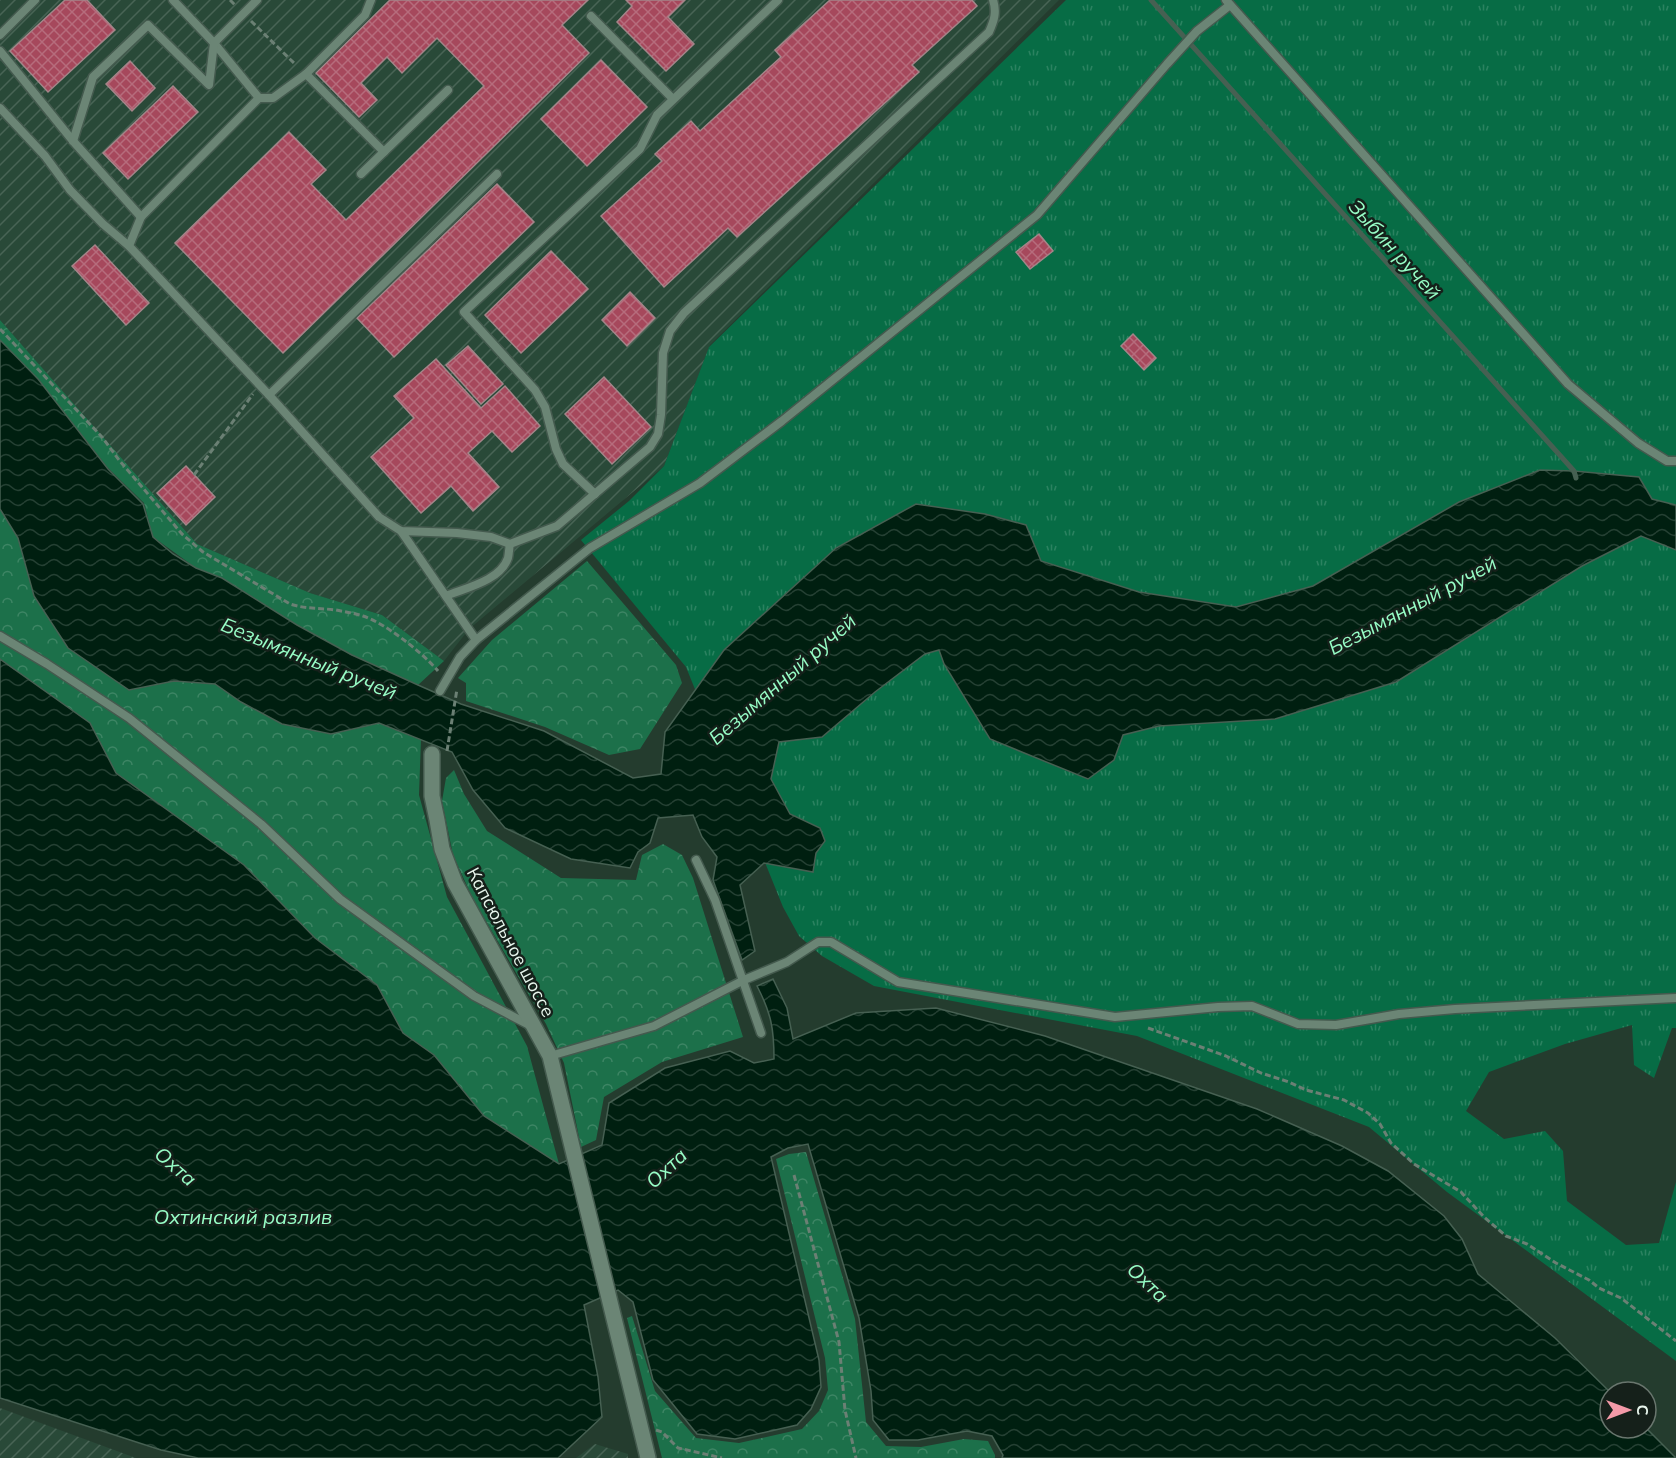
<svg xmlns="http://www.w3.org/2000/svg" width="1676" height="1458" viewBox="0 0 1676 1458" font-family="Mulish,sans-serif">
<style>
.industrial{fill:url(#industrial-furrows)}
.grass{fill:url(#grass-tufts)}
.forest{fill:url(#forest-crowns)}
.water{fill:url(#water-waves);stroke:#466052;stroke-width:1.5}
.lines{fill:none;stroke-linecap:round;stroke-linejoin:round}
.stream{stroke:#466052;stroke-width:5}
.building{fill:url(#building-cross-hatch);stroke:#a48589;stroke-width:1.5}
.lane-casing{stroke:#445a4e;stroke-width:11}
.street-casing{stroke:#445a4e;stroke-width:18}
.path{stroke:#6b8074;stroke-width:3;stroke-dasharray:6 3;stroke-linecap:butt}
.lane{stroke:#6b8575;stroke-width:8}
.street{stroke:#6b8575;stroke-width:15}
.labels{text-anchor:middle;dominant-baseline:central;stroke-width:5;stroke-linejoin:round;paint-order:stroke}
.street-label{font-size:18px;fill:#e8f6ed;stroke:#15201a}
.water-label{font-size:20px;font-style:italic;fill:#97fdc6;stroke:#15201a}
</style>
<defs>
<pattern id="industrial-furrows" width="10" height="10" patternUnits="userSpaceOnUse" patternTransform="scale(1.5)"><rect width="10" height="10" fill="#294938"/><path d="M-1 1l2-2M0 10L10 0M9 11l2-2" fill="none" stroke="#486455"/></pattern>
<pattern id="grass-tufts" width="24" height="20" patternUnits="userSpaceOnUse" patternTransform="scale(1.5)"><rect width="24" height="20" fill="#076c45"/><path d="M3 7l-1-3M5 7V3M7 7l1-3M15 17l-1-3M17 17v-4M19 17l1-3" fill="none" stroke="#2b8260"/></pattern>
<pattern id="forest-crowns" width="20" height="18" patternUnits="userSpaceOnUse" patternTransform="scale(1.5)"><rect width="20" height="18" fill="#1c704a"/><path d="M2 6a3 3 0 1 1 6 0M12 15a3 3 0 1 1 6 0" fill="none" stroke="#3d8564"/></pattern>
<pattern id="water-waves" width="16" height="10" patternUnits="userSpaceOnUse" patternTransform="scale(1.5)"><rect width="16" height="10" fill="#001f10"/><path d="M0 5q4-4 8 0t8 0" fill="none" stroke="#254033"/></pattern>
<pattern id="building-cross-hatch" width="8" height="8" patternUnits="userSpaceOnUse" patternTransform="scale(1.5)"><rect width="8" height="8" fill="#a6485c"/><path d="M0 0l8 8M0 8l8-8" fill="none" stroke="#b66c7c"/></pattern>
</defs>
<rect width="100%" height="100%" fill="#243c2e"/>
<g class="industrial">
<path d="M0,0H1059L710,345L664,466L469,629L444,661L382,615L310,593L197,544L0,320Z"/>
<path d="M0,1408L136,1458H0Z"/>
<path d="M595,1444L628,1454V1458H576Z"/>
</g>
<path class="grass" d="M1066,0H1676V1028H1672L1654,1078L1634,1065L1632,1025L1565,1044L1489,1072L1466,1111L1504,1139L1545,1131L1563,1151L1567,1201L1626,1245L1659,1243L1676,1182V1361L1447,1192L1369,1127L1137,1036L874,986L822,956L799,936L783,907L686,667L581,540L629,501L664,466L709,347Z"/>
<g class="forest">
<path d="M0,320L197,544L310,593L382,615L444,661L418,685L352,655L297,625L222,578L196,568L153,537L144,503L108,468L38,379L0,340Z"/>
<path d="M0,509L18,538L34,596L129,690L174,681L215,684L241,702L282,724L331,734L379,723L421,739L419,795L447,897L527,1046L559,1164L484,1116L434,1056L403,1033L376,985L315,938L244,865L116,773L90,723L0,659Z"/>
<path d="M587,561L676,665L682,683L640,749L609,755L545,727L466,701V683L458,678L492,640Z"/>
<path d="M454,770L464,794L487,831L561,878L636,880L642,855L663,844L682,855L693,878L743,1037L662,1062L604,1097L596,1140L581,1147L564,1063L546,1024L473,899L453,855L442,801L446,778Z"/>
<path d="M806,1152L855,1319L866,1422L886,1446L921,1447L964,1439L988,1441L995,1455V1458H662L627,1318L632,1316L655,1391L696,1438L739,1443L802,1429L819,1411L828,1390L825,1358L776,1159L789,1154Z"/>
</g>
<g class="water">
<path d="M0,340L38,379L108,469L143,504L153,537L173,554L196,568L222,578L297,625L352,655L418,685L461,704L544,731L633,778L661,774L665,732L724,650L836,548L916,504L985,514L1026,525L1041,561L1139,592L1236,607L1313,586L1459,502L1540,470L1574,471L1639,477L1652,499L1676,505V550L1641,536L1582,566L1396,682L1275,719L1159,726L1123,735L1114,760L1088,779L990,739L944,664L939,650L925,654L875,692L822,737L779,742L771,779L790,814L820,828L825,841L816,853L813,872L764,863L740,885L755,951L742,960L713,880L717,857L702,837L693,815L658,818L650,843L638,852L630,868L571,859L505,828L473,790L452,752L379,723L331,734L282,724L241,702L215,684L174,681L129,690L68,648L34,596L18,538L0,509Z"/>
<path d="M0,659L90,723L116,773L244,865L315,938L377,985L403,1033L434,1055L484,1116L559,1164L602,1145L609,1103L665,1068L730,1051L754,1063L774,1059C774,1028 771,1013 757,986L773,979L787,1008L793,1039L856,1013L936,1008L1045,1036L1257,1109L1342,1146L1388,1171L1444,1216L1462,1239L1478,1274L1555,1338L1610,1392V1428H1646L1676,1458H1002L1003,1455L992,1436L967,1431L918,1440H889L873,1420L871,1391L859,1318L808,1144L788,1148L771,1157L819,1360L821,1387L811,1409L797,1425L735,1439L697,1434L653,1380L633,1302L618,1290L584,1305L598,1377L602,1417L558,1458H198L161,1450L0,1398Z"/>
</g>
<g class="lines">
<path class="stream" d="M1151,0L1574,471L1576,478"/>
</g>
<g class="building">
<path d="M65,0H87L115,30L48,92L10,51Z"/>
<path d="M390,0H588L562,25L589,53L283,353L175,243L289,132L326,170L311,184L346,220L484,86L437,38L402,73L387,57L361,83L377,100L359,117L316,73Z"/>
<path d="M626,0H685L668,17L694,44L666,71L617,22L632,6Z"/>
<path d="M830,0H972L977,6L912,65L919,72L737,237L728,228L664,287L601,216L662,161L655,154L691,121L700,131L781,57L775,50Z"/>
<path d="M601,60L647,107L587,166L541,119Z"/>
<path d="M130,61L155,88L132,111L106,84Z"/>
<path d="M173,86L198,112L128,179L103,153Z"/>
<path d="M497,184L534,222L394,357L357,318Z"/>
<path d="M1039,234L1053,251L1030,269L1016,252Z"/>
<path d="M95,245L149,303L126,325L72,266Z"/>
<path d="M551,251L588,289L521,353L485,315Z"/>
<path d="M630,292L655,318L627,346L602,320Z"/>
<path d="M1133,334L1156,358L1144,370L1121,346Z"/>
<path d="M468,346L503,384L481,404L446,365Z"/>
<path d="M436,359L481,408L505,386L540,426L512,452L492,431L468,453L499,487L473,511L451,486L421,513L371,457L414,418L394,396Z"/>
<path d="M604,377L651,427L612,464L565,414Z"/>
<path d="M186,466L215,497L186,525L157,493Z"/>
</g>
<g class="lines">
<g class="lane-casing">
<g id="lane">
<path d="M173,0L214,43L259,98L141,217L129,246L269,395L379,517L401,531L457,533L491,537L510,544"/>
<path d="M1226,0L1568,384L1638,443L1667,461H1676"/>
<path d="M591,16L673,99"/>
<path d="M0,35L35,0"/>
<path d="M0,51L73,141L141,217"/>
<path d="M306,74L384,152"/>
<path d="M259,98H273L306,74L365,15L371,0"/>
<path d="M0,108L45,156L70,190L103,224L129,246"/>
<path d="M73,141L93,77L148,25L209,85L214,43L257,0"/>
<path d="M361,174L448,90"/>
<path d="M269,395L497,174"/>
<path d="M595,494L563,464L556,449L545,407L535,390L464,312L640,149L657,115L778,0"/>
<path d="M401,531L476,640"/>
<path d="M446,596C465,588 500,581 508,558C509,554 509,548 510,544L557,526L650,447L658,434L661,415L663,353L670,331L684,313L989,32C994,21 997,12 993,0"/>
<path d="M0,636L47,664L129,718L261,824L340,899L474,996L533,1027"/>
<path d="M440,691L460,657L476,640L590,548L700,483L782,421L1037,215L1167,64L1197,31L1230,5"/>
<path d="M696,860L715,900L761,1033"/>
<path d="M550,1056L654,1026L744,980L787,962L818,942H831L898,982L1115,1017L1218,1007L1252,1006L1298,1024L1336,1025L1399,1014L1455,1009L1676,998"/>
</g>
</g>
<g class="street-casing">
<path id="street" d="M432,754V796L437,820L442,849L455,883L550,1056L648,1458"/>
</g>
<g class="path">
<path d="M230,0L236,6"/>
<path d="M251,21L296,65"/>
<path d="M0,329L102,437L119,460L182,534L203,552L290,604C305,609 320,608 336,610C345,612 354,613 363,616C385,623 423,653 438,671"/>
<path d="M194,475L253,394"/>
<path d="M447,751L457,689"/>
<path d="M1148,1028L1226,1056L1261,1073L1289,1082L1306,1090L1344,1100L1368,1113L1380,1124L1391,1143L1414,1164L1461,1192L1484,1217L1506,1236L1527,1244L1556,1263L1589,1280L1599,1288L1621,1298L1676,1341"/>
<path d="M794,1175L839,1342L845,1410L856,1458"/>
<path d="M656,1430L662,1432L678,1448L722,1458"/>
</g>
<use href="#lane" class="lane"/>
<use href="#street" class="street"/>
</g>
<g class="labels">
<g class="street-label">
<text transform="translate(511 942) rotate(62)">Капсюльное шоссе</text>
</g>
<g class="water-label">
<text transform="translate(1395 249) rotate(48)">Зыбин ручей</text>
<text transform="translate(1412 605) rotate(-28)">Безымянный ручей</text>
<text transform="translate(309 658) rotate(22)">Безымянный ручей</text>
<text transform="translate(782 679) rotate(-41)">Безымянный ручей</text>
<text transform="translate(176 1166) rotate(41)">Охта</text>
<text transform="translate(666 1168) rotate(-43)">Охта</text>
<text x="243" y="1216">Охтинский разлив</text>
<text transform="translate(1148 1282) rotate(43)">Охта</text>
</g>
</g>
<g transform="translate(1628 1410) rotate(90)"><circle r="28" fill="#15201a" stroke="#69766e" stroke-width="1.5"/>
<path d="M0-4.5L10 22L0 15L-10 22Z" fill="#f39aa8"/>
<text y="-9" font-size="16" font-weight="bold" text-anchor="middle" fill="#e8f6ed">С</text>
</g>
</svg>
